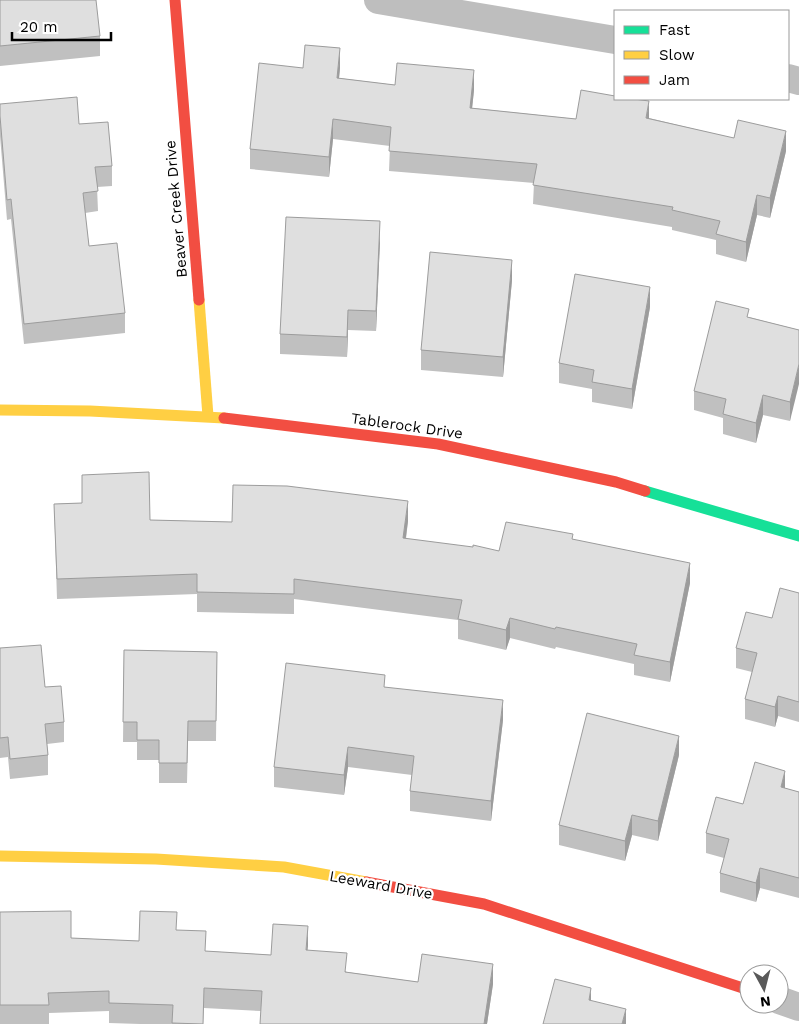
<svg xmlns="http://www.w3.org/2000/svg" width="799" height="1024" viewBox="0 0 799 1024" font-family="'Work Sans',sans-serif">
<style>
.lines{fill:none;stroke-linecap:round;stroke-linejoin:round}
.street{stroke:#bebebe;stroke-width:28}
.fast{stroke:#16e098;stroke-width:11}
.slow{stroke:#ffcf43;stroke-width:11}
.jam{stroke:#f24e42;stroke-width:11}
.wall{fill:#c0c0c0}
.shaded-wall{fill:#9c9c9c}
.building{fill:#dfdfdf;stroke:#9c9c9c}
.labels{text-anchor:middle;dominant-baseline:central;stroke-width:4.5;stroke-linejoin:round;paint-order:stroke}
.street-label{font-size:15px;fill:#000;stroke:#fff}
</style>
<rect width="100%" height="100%" fill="#fff"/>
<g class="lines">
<g class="street">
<path d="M378,0L615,40"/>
<path d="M788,78L799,81"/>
<path d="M779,1000L799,1007"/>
</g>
<path class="fast" d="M645,491L799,536"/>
<g class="slow">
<path d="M199,300L208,416"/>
<path d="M0,410L90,411L224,418"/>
<path d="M0,856L156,859L284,867L366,882"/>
</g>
<g class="jam">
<path d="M175,0L199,300"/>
<path d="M224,418L438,444L616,482L645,491"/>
<path d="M366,882L484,904L749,990"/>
</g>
</g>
<g class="wall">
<path d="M0,0L100,36V56L0,66Z"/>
<path d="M303,68H340L339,78L395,85L474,90L472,108L576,119L649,118L786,151L770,218L757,215L746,262L716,254V240L672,230V227L533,204L534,183L389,171L390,146L333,139L329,177L250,169V149Z"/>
<path d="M0,104L79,124L112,166V186L97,187L98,211L85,213L89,246L125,313V333L24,344L11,219L7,220L0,136Z"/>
<path d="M380,241L376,331L348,330L347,357L280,354V334Z"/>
<path d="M512,280L503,377L421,370V350Z"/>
<path d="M650,307L632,409L592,402V389L559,383V363Z"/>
<path d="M749,317L799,330L790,421L763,415L756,443L723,434V418L694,410V391Z"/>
<path d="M82,475L150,520L232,522L408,521L406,539L499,551L573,539L690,583L670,682L634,675V664L556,647L555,649L510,638L506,650L458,639V620L294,599V614L197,612V594L57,599L54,504L82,503Z"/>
<path d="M799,593V722L778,716L775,727L745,719V699L752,672L736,668V648L772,618Z"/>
<path d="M0,648L64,722V742L47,744L48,755V775L10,779L8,757L0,758Z"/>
<path d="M124,650L217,652L216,741H188L187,783H159V760H137V742H123Z"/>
<path d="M385,687L503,720L491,821L410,811V791L412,775L348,767L344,795L274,787V767Z"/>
<path d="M679,755L658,841L632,835L625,861L559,845V825Z"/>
<path d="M785,788L799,792V898L760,888L756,902L720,892V873L724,858L706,853V833L743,804Z"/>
<path d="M0,912L71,938L139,941L177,930L205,951L271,955L308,951L347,972L418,982L493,984L487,1024H260L261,1011L204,1008L203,1024H140L109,1023V1011L49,1013V1024H0Z"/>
</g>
<g class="shaded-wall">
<path d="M340,48V68L337,98V78Z"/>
<path d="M474,70V90L470,128V108Z"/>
<path d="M649,101V121L646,118Z"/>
<path d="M333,119V139L329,177V157Z"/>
<path d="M786,131V151L770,218V198Z"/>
<path d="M757,195V215L746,262V242Z"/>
<path d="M380,221V241L376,331V311Z"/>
<path d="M512,260V280L503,377V357Z"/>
<path d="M650,287V307L632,409V389Z"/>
<path d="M348,310V330L347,357V337Z"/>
<path d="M799,364V384L790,421V402Z"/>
<path d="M763,395V415L756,443V423Z"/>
<path d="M408,501V521L403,558V538Z"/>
<path d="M690,563V583L670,682V662Z"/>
<path d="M510,618V638L506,650V630Z"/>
<path d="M778,696V716L775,727V707Z"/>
<path d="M503,700V720L491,821V801Z"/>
<path d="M679,736V755L658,841V821Z"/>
<path d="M348,747V767L344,795V775Z"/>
<path d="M785,771V791L781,787Z"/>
<path d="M632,815V835L625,861V841Z"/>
<path d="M760,868V888L756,902V883Z"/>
<path d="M308,926V946L306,970V950Z"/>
<path d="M493,964V984L487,1024H484Z"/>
<path d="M591,988V1008L589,1000Z"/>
<path d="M626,1009V1024H622Z"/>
</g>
<g class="building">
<path d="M0,0H96L100,36L0,46Z"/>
<path d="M305,45L340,48L337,78L395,85L397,63L474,70L470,108L576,119L581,90L615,96V99H634L649,101L646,118L734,138L738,120L786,131L770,198L757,195L746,242L716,234L720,221L672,210L673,207L533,185L537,164L389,151L391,127L333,119L329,157L250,149L259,63L303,68Z"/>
<path d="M77,97L79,124L108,122L112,166L95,167L98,191L83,193L89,246L117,243L125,313L24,324L11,199L7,200L0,116V104Z"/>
<path d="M286,217L380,221L376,311L348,310L347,337L280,334Z"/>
<path d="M430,252L512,260L503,357L421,350Z"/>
<path d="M575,274L650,287L632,389L592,382L594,370L559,363Z"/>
<path d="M716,301L749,309L747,317L799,330V364L790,402L763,395L756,423L723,414L726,399L694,391Z"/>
<path d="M149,472L150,520L232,522L233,485L287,486L408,501L403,538L473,547V545L499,551L506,522L573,534L572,539L690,563L670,662L634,655L637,644L556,627L555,629L510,618L506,630L458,619L462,600L294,579V594L197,592V574L57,579L54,504L82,503V475Z"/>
<path d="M780,588L799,593V702L778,696L775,707L745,699L757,653L736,648L746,612L772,618Z"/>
<path d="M41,645L45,687L61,686L64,722L45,724L48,755L10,759L8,737L0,738V648Z"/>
<path d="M124,650L217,652L216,721H188L187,763H159V740H137V722H123Z"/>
<path d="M286,663L385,675L384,687L503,700L491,801L410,791L414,756L348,747L344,775L274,767Z"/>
<path d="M587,713L679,736L658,821L632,815L625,841L559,825Z"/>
<path d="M755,762L785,771L781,787L799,792V878L760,868L756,883L720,873L729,839L706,833L716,797L743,804Z"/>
<path d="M71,911V938L139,941L140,911L177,912L176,930L206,931L205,951L271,955L273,924L308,926L306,950L347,953L345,972L418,982L422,954L493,964L484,1024H260L262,991L204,988L203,1024L172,1023L173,1005L109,1003V991L48,993L49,1005H0V912Z"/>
<path d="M555,979L591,988L589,1000L626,1009L622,1024H543Z"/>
</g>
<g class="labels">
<g class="street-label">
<text transform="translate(176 209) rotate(-95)">Beaver Creek Drive</text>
<text transform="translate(407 426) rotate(8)">Tablerock Drive</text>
<text transform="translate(381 885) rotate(10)">Leeward Drive</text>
</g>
</g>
<rect x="614" y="10" width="175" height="90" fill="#ffffff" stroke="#999999"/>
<rect x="624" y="26" width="25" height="8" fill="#16e098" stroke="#999999"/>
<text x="659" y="35" font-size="15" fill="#000000">Fast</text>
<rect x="624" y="51" width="25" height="8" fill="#ffcf43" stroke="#999999"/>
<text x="659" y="60" font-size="15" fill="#000000">Slow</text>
<rect x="624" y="76" width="25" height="8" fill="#f24e42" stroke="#999999"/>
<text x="659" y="85" font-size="15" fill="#000000">Jam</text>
<g transform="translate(764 989) rotate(173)"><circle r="24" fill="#ffffff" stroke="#999999"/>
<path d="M0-4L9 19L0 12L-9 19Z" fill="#595959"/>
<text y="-8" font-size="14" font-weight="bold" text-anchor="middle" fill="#000000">N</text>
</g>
<path d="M12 32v8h99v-8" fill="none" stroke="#000000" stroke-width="2.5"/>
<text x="20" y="32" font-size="15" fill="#000000" stroke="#ffffff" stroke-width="4" paint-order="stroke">20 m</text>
</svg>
